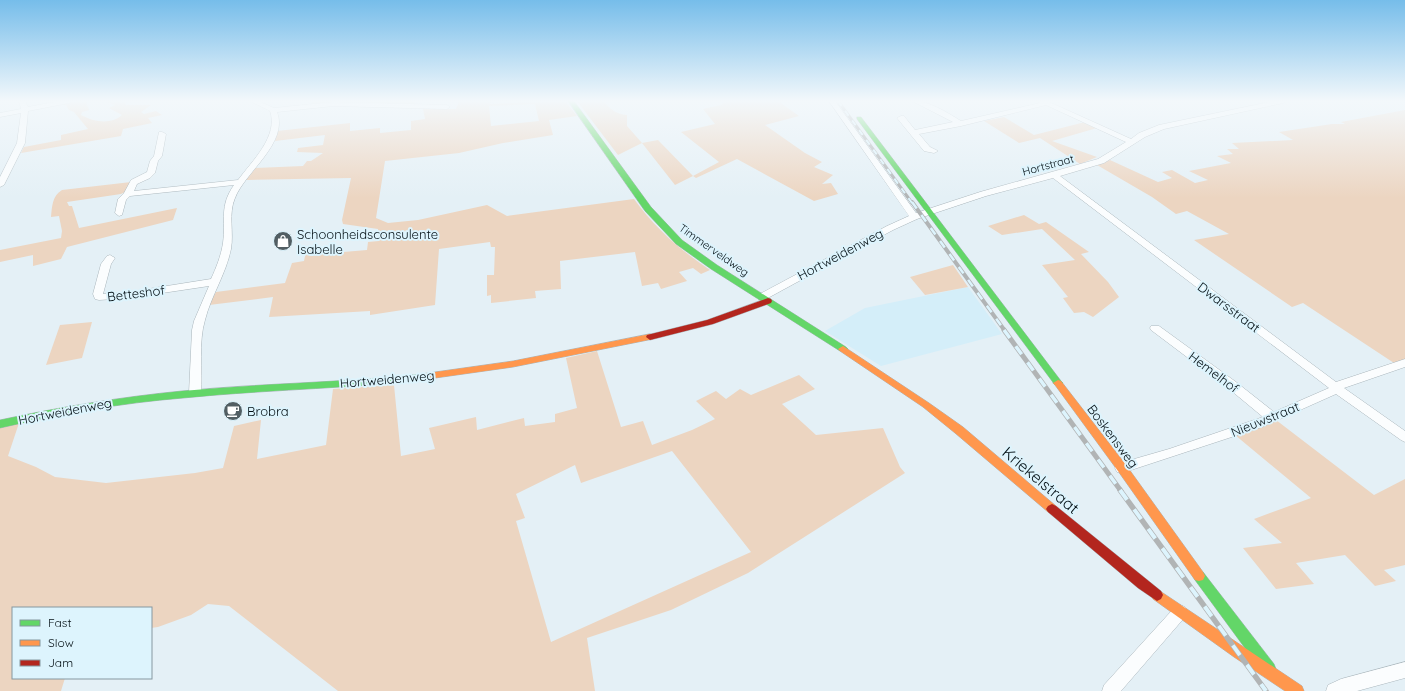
<svg xmlns="http://www.w3.org/2000/svg" width="1405" height="691" viewBox="0 0 1405 691" font-family="Quicksand,sans-serif">
<style>
.built{fill:#d4eef9}
.green{fill:#ecd5c1;fill-rule:evenodd}
.lines{fill:none;stroke-linecap:round;stroke-linejoin:round}
.street-casing{stroke:#aab6bc;stroke-width:1}
.fast-casing{stroke:#aab6bc;stroke-width:1}
.slow-casing{stroke:#aab6bc;stroke-width:1}
.jam-casing{stroke:#aab6bc;stroke-width:1}
.street{fill:#fbfdfe;fill-rule:evenodd}
.fast{fill:#63d668;fill-rule:evenodd}
.slow{fill:#ff974d;fill-rule:evenodd}
.jam{fill:#b3261e;fill-rule:evenodd}
.rail-far3-casing{stroke:#b1b4b5;stroke-width:3}
.rail-far2-casing{stroke:#b1b4b5;stroke-width:4}
.rail-far1-casing{stroke:#b1b4b5;stroke-width:5}
.rail-casing{stroke:#b1b4b5;stroke-width:5.5}
.rail-far3{stroke:#ddf4fd;stroke-width:2;stroke-dasharray:6;stroke-linecap:butt}
.rail-far2{stroke:#ddf4fd;stroke-width:2.5;stroke-dasharray:8;stroke-linecap:butt}
.rail-far1{stroke:#ddf4fd;stroke-width:3.5;stroke-dasharray:10;stroke-linecap:butt}
.rail{stroke:#ddf4fd;stroke-width:4;stroke-dasharray:12;stroke-linecap:butt}
.labels{text-anchor:middle;dominant-baseline:central;stroke-width:4;stroke-linejoin:round;paint-order:stroke}
.far-street-label{font-size:11px;fill:#030f14;stroke:#ddf4fd}
.poi-label{font-size:13px;fill:#030f14;stroke:#ddf4fd;text-anchor:start}
.street-label{font-size:13px;fill:#030f14;stroke:#ddf4fd}
.near-street-label{font-size:16px;fill:#030f14;stroke:#ddf4fd}
</style>
<rect width="100%" height="100%" fill="#e4f0f6"/>
<path class="built" d="M968,287L1002,334L881,366L825,331L865,308Z"/>
<g class="green">
<path d="M75,101H86L89,110L82,112L81,115C94,122 111,125 122,115L109,108L115,105L106,101H124L126,105H151L141,112L144,114L156,111L162,115L148,118L152,123L123,129L121,136L21,153L24,147L61,140V135L88,129L74,112L69,110L66,105H56Z"/>
<path d="M313,101H416L415,106L311,104Z"/>
<path d="M459,101H492L489,104L565,101L577,116L549,120L553,135L503,143L459,153L385,161L376,218L388,223L418,220L487,205L507,216L634,199C656,229 679,249 710,270L701,274L693,268L679,272L687,281L661,289L658,283L642,286L635,252L560,261L561,289L535,291L536,298L491,303V295L487,296V275H494L495,247H491L490,242L439,249L435,305L370,315V311L269,317L273,297L209,305L216,292L285,283L292,263L304,261L307,247L315,246L316,252L320,254L367,250L368,242L379,241L378,229L343,224L342,220L351,178L246,180L255,168L303,166L307,161H311L323,153L297,152L298,148L323,145L325,135L275,141L277,131L350,123V131L380,128V133L411,130V121L425,119L423,109H456ZM535,104L539,121L491,126L489,106Z"/>
<path d="M577,101H603C611,109 615,114 627,115V126L642,143L658,140L693,176L719,162L681,132L715,124L703,109L721,105L725,101H778L799,116L765,125L805,153L822,162L814,167L833,175L822,184L831,183L838,194L814,201L737,159L696,178L693,176L675,185L642,143L618,155Z"/>
<path d="M1405,110V360L1394,363L1303,303L1292,307L1194,240L1229,234L1187,211L1176,214L1152,197L1097,165L1110,160L1158,182L1172,178L1162,172L1172,170L1195,183L1208,180L1189,171L1231,163L1217,156L1233,154L1227,149H1239L1232,143L1293,140L1279,132L1332,124H1345L1341,122Z"/>
<path d="M1004,117L1034,135L1085,122L1097,128L1052,141L1097,157L1080,164L1040,138L1019,143L984,121Z"/>
<path d="M131,182L127,191L121,194L67,202L69,206H72L79,228L177,208L173,220L67,247L61,259L33,266V255L0,262V250L61,238L62,231L59,216L51,217C52,207 52,196 62,190C85,187 108,185 131,182Z"/>
<path d="M1024,215L1039,224L1046,222L1089,252L1081,254L1108,282L1119,297L1093,317L1084,312L1074,313L1063,298L1068,297L1042,265L1075,260L1042,229L1002,235L988,226Z"/>
<path d="M953,265L968,287L925,295L910,277Z"/>
<path d="M92,322L82,358L46,365L60,325Z"/>
<path d="M597,351L621,427L643,421L652,445L692,430L715,419L696,401L716,391L726,399L740,389L751,395L799,375L815,389L782,404L816,435L883,428L900,467L905,473L748,573L671,610L587,638L595,691H338L229,606L208,604L191,615L158,627L151,628V608H13V678H65L61,691H0V428L19,423L8,456L36,467L55,477L106,483L195,473L223,468L234,426L261,420L257,459L326,445L333,389L394,385L401,456L435,449L429,428L476,417L477,430L524,418L525,426L555,422V414L577,408L566,358ZM672,451L751,552L551,642L516,521L525,518L516,494L575,465L581,483Z"/>
<path d="M1276,420L1374,495L1405,479V565L1384,570L1396,581L1375,586L1345,555L1296,563L1314,584L1276,589L1243,548L1282,543L1254,519L1311,498L1235,435Z"/>
</g>
<g class="lines">
<g class="street-casing">
<g id="street">
<path d="M19,101H25L28,107L59,101H72L69,103L28,111L25,143L4,185L0,187V177L17,143L21,113L0,117V113L21,109Z"/>
<path d="M250,101H258L274,108L333,102L447,105L450,107L447,109L333,106L277,112C289,143 245,172 235,198C228,214 234,232 231,249C226,274 211,296 205,320C198,343 203,370 201,393L199,396H191L189,393L192,330L194,321L209,286L129,298L99,300L95,299L93,294L101,264L107,256L110,255L115,258L111,264L103,294L129,292L211,279C216,268 221,256 223,243C226,220 219,206 234,185L130,196L126,200L122,215L119,216L115,213L118,199L124,193L131,180L147,172L150,161L154,156L159,132H162L166,134L162,156L158,161L155,173L150,178L137,184L134,191L238,180C252,161 279,136 270,111Z"/>
<path d="M829,101H835L916,213L980,192L1098,159L1126,142L1046,105L961,126L919,134L930,147L938,151L934,153L924,151L897,118L901,116H904L915,130L953,122L912,101C930,101 946,112 961,121L1040,103L1039,101H1047L1131,139L1139,133L1159,125L1274,101H1286L1283,103L1164,129L1145,137L1104,163L1060,176L1336,382L1405,359V367L1344,388L1405,431V442L1401,440L1336,394L1262,427L1122,473L1117,472L1115,468L1117,464L1169,449L1263,417L1228,388L1151,330L1150,328L1151,326H1159L1236,382L1274,412L1329,388L1053,178L986,196L917,219L893,230L766,299H758L757,297L758,295L887,226L909,216Z"/>
<path d="M1180,605L1185,607L1188,612L1185,617L1121,691H1102L1104,685L1175,607Z"/>
<path d="M1405,662V678L1357,691H1326L1328,685L1341,679Z"/>
</g>
</g>
<g class="fast-casing">
<g id="fast">
<path d="M568,101H574L651,207L682,240L717,265L846,347L848,349L846,351H840L711,269L676,244L645,211Z"/>
<path d="M857,117H861L1061,381L1063,383L1061,385H1055L857,119Z"/>
<path d="M421,374L426,377L424,379L395,383C324,389 253,391 183,398C121,403 60,414 0,428V420C60,407 121,397 182,391C262,383 342,383 421,374Z"/>
<path d="M1199,571L1203,572L1274,664L1276,669L1274,674L1269,675L1264,674L1195,580L1193,576L1195,572Z"/>
</g>
</g>
<g class="slow-casing">
<g id="slow">
<path d="M650,334L653,335L654,337L653,339L513,367L421,380L416,377L421,374L513,361Z"/>
<path d="M843,346L929,403L963,427L1056,506L1058,509L1056,512L1052,514L1048,512L955,433L923,407L840,351L838,349Z"/>
<path d="M1058,380L1061,381L1126,465L1203,572L1205,576L1203,580L1199,581L1195,580L1118,471L1055,385L1053,383Z"/>
<path d="M1157,589L1302,686L1304,691H1285L1234,657L1153,599L1151,595L1153,591Z"/>
</g>
</g>
<g class="jam-casing">
<g id="jam">
<path d="M768,298L771,299L772,301L771,303L713,324L650,340L646,337L647,335L707,320Z"/>
<path d="M1052,504L1056,506L1161,591L1163,595L1161,599L1157,601L1138,588L1048,512L1046,509L1048,506Z"/>
</g>
</g>
<use href="#street" class="street"/>
<use href="#fast" class="fast"/>
<use href="#slow" class="slow"/>
<use href="#jam" class="jam"/>
<g class="rail-far3-casing">
<path id="rail-far3" d="M838,101L912,203"/>
</g>
<g class="rail-far2-casing">
<path id="rail-far2" d="M912,202L1005,331"/>
</g>
<g class="rail-far1-casing">
<path id="rail-far1" d="M1004,330L1121,491"/>
</g>
<g class="rail-casing">
<path id="rail" d="M1120,490L1266,691"/>
</g>
<use href="#rail-far3" class="rail-far3"/>
<use href="#rail-far2" class="rail-far2"/>
<use href="#rail-far1" class="rail-far1"/>
<use href="#rail" class="rail"/>
</g>
<linearGradient id="sky" x2="0" y2="1"><stop stop-color="#76bdea"/><stop offset="0.51" stop-color="#f3f8fb"/><stop offset="1" stop-color="#f3f8fb" stop-opacity="0"/></linearGradient>
<rect width="1405" height="198" fill="url(#sky)"/>
<defs>
<g id="shop-disc" transform="scale(1)"><circle r="9.5" fill="#525e63" stroke="#ddf4fd"/><path d="M-5-2.5h2.3a2.7 3.5 0 0 1 5.4 0H5L5.5 6h-11ZM-1.5-2.5h3a1.5 2.3 0 0 0-3 0Z" fill="#fff"/></g>
<g id="cafe-disc" transform="scale(1)"><circle r="9.5" fill="#525e63" stroke="#ddf4fd"/><path d="M-5.5-4.5H6V0H3Q3 3.5 0 3.5H-2.5Q-5.5 3.5-5.5 0ZM3-3.2v2h1.7v-2ZM-6 4.5H4V6H-6Z" fill="#fff"/></g>
</defs>
<g fill-rule="evenodd">
<use href="#shop-disc" x="283" y="241"/>
<use href="#cafe-disc" x="233" y="411"/>
</g>
<g class="labels">
<g class="far-street-label">
<text transform="translate(1048 165) rotate(-15)">Hortstraat</text>
<text transform="translate(714 250) rotate(35)">Timmerveldweg</text>
</g>
<g class="poi-label">
<text x="297" y="234">Schoonheidsconsulente<tspan x="297" dy="15">Isabelle</tspan></text>
<text x="247" y="411">Brobra</text>
</g>
<g class="street-label">
<text transform="translate(840 254) rotate(-28)">Hortweidenweg</text>
<text transform="translate(136 293) rotate(-7)">Betteshof</text>
<text transform="translate(1229 307) rotate(37)">Dwarsstraat</text>
<text transform="translate(1214 372) rotate(37)">Hemelhof</text>
<text transform="translate(387 379) rotate(-5)">Hortweidenweg</text>
<text transform="translate(65 411) rotate(-11)">Hortweidenweg</text>
<text transform="translate(1265 419) rotate(-22)">Nieuwstraat</text>
<text transform="translate(1113 436) rotate(53)">Boskensweg</text>
</g>
<g class="near-street-label">
<text transform="translate(1041 480) rotate(40)">Kriekelstraat</text>
</g>
</g>
<rect x="12" y="607" width="140" height="72" fill="#ddf4fd" stroke="#8698a0"/>
<rect x="20" y="620" width="20" height="6" fill="#63d668" stroke="#8698a0"/>
<text x="48" y="627" font-size="12" fill="#030f14">Fast</text>
<rect x="20" y="640" width="20" height="6" fill="#ff974d" stroke="#8698a0"/>
<text x="48" y="647" font-size="12" fill="#030f14">Slow</text>
<rect x="20" y="660" width="20" height="6" fill="#b3261e" stroke="#8698a0"/>
<text x="48" y="667" font-size="12" fill="#030f14">Jam</text>
</svg>
